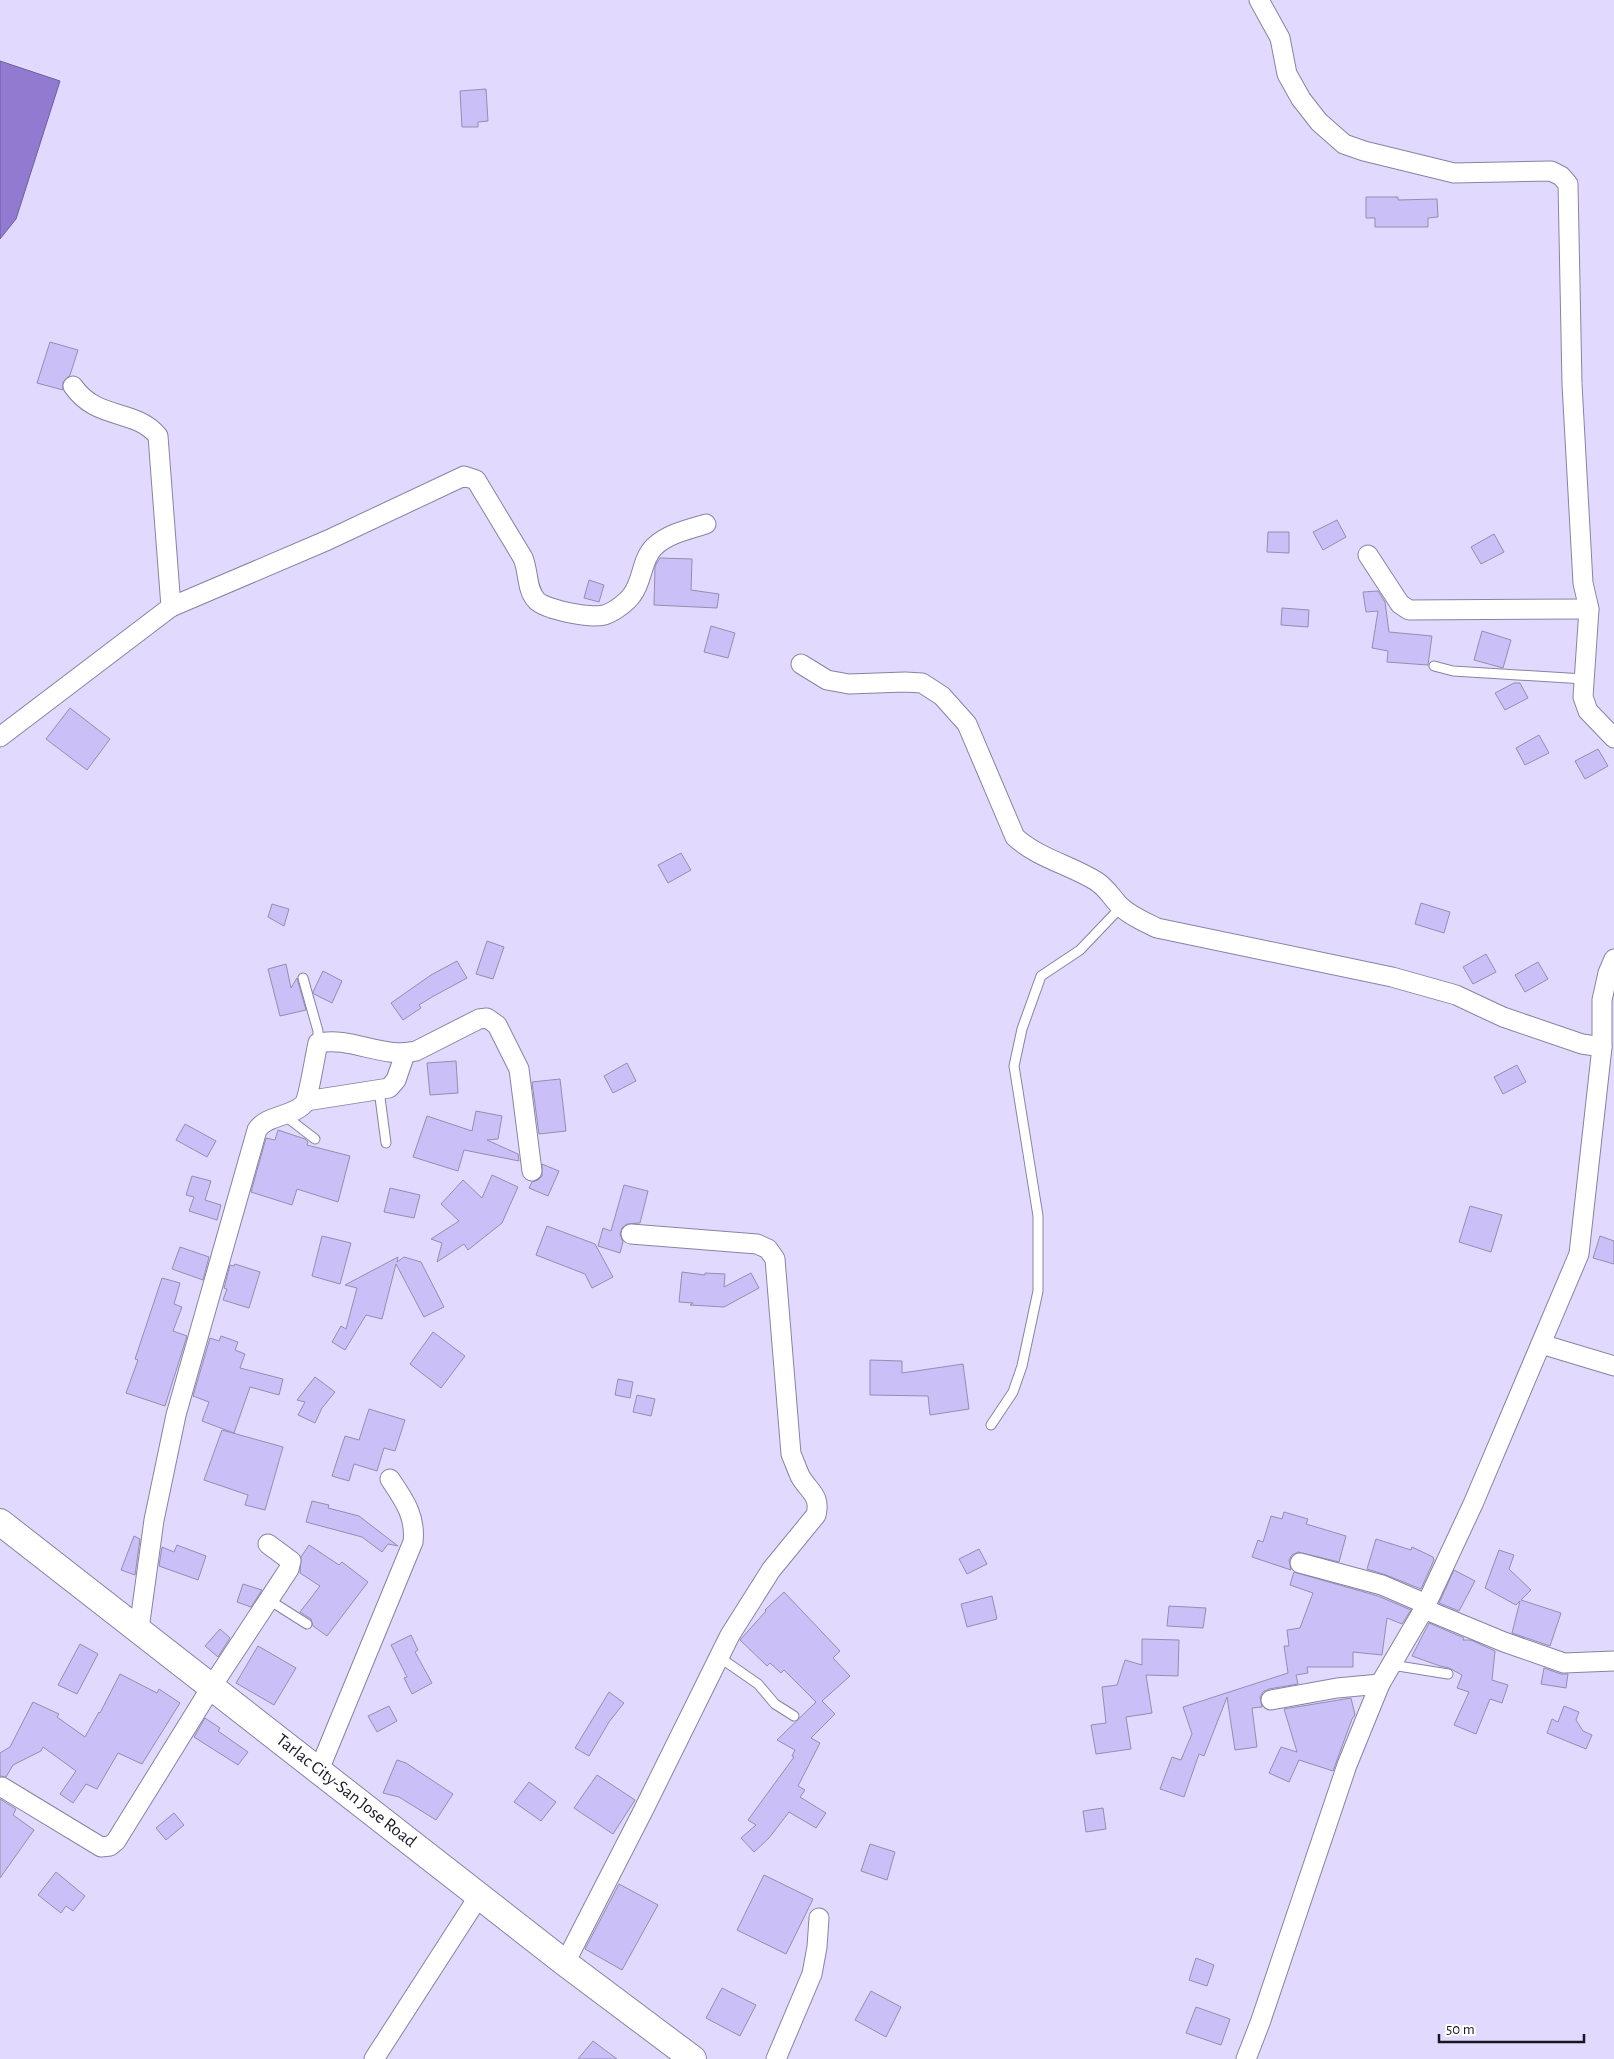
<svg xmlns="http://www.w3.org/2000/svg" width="1614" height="2059" viewBox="0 0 1614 2059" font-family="'Alegreya Sans',sans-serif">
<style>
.water{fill:#917bd1;stroke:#6d5d9d}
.building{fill:#cabff6;stroke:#948eaf}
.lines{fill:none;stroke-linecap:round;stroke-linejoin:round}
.lane-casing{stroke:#8882a3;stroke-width:11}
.street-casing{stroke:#8882a3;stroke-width:21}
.secondary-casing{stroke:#8882a3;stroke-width:28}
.lane{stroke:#fff;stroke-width:9}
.street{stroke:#fff;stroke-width:19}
.secondary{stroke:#fff;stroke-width:26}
.labels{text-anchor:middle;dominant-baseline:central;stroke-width:4.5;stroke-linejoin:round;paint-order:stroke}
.street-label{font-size:18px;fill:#1a1724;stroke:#fff}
</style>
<rect width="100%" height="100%" fill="#e1dafe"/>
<path class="water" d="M0,61L60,81L16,219L0,239Z"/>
<g class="building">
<path d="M486,89L488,121L478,122V127H462L460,91Z"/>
<path d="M1366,197H1398V200L1437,199L1438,217L1428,218V227H1375V218H1366Z"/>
<path d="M50,342L78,350L70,375L63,382V390L37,383Z"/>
<path d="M1337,520L1346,537L1323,550L1313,532Z"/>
<path d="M1268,532H1289V553L1267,552Z"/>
<path d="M1494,534L1504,552L1481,564L1471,547Z"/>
<path d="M660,558L692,559L691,590L719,594L717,608L654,605L655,566Z"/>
<path d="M589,580L604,585L599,602L584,598Z"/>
<path d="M1378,591L1385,602L1389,632L1432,636L1428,665L1387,662L1388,651L1372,648L1378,611L1366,612L1363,592Z"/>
<path d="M1282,608L1309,610L1308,627L1281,625Z"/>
<path d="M711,626L735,633L728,658L704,652Z"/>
<path d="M1482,631L1511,640L1503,668L1474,660Z"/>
<path d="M1514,683H1520L1528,698L1505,710L1495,693Z"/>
<path d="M70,708L110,739L87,770L46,739Z"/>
<path d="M1539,735L1549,753L1525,765L1516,748Z"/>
<path d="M1598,749L1608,766L1585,779L1575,761Z"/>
<path d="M681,853L691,870L668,883L658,865Z"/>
<path d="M1421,903L1450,912L1444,933L1415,924Z"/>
<path d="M272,904L289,909L284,926L268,917Z"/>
<path d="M487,941L504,947L493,979L476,974Z"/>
<path d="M1486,954L1496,972L1473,984L1463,967Z"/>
<path d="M457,961L467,978L432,997L419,1005L421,1008L403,1020L391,1003L431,975Z"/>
<path d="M1538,962L1548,979L1525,992L1515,975Z"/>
<path d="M286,964L291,988L297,978L306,1010L280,1016L268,969Z"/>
<path d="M323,971L342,981L332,1003L314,994L313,992Z"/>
<path d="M456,1061L458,1093L430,1095L427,1063Z"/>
<path d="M627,1063L636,1081L613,1093L604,1076Z"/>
<path d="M1517,1065L1526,1082L1503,1094L1494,1077Z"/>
<path d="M560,1079L566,1131L539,1134L532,1082Z"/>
<path d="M476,1111L502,1116L498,1139L487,1140L518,1154L519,1161L464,1150L458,1171L413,1157L427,1116L472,1131Z"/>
<path d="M185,1124L216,1141L207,1157L176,1140Z"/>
<path d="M278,1130L305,1139L308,1142L307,1145L350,1156L338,1202L297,1189L292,1205L251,1192L266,1138L275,1140Z"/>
<path d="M542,1164L559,1171L548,1196L529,1188L532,1182L538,1180L542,1176Z"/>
<path d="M492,1175L518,1187L502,1223L468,1250L464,1244L437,1262L442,1243L431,1239L459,1221L441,1204L463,1180L482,1198Z"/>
<path d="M192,1176L211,1181L205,1200L221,1205L217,1220L189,1211L194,1197L186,1195Z"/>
<path d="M624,1185L648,1191L640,1223L627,1224L622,1228L620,1234L623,1242L620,1253L598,1246L603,1228L611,1231Z"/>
<path d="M390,1188L420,1195L414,1218L384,1212Z"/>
<path d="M1470,1206L1502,1215L1491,1252L1459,1242Z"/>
<path d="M547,1226L595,1244L613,1277L592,1288L585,1274L536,1255Z"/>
<path d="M322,1236L351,1243L340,1284L312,1276Z"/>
<path d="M1600,1236L1614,1241V1264L1593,1258Z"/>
<path d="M180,1247L209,1257L203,1280L172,1269Z"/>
<path d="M398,1257L397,1262L404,1257L421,1262L444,1307L424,1317L396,1264L382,1319L366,1315L345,1350L332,1342L341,1326L346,1329L357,1288L345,1285Z"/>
<path d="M235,1264L260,1272L249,1308L223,1300L227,1289L224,1288L230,1265L234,1266Z"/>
<path d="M682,1272L705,1275V1273L725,1274L724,1287L751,1273L759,1288L724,1307L690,1305L693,1303L679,1302Z"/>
<path d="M162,1278L180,1283L174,1304L182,1307L173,1331L187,1336L165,1406L126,1393L138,1360L135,1359Z"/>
<path d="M433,1332L465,1356L441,1388L410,1364Z"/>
<path d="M221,1336L238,1342L235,1350L245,1354L240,1368L283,1379L279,1395L250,1387L234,1433L202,1421L209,1402L193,1396L210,1338L219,1341Z"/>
<path d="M870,1360L902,1361V1373L963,1364L969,1409L930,1415L928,1396L870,1395Z"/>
<path d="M315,1377L335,1392L322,1408L315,1423L298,1415L305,1402L297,1400Z"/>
<path d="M618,1379L633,1382L630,1398L615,1395Z"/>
<path d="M637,1395L655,1399L651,1416L633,1412Z"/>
<path d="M369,1409L405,1420L395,1451L384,1448L377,1471L354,1464L349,1481L332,1476L345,1436L359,1440Z"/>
<path d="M222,1430L283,1447L265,1510L245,1505L248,1495L204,1480Z"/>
<path d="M312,1501L329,1505L328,1508L359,1516L398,1546L388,1544L382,1552L362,1537L306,1522Z"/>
<path d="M1284,1512L1308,1519L1306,1524L1346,1536L1339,1562L1298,1552L1292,1555L1289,1560L1291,1570L1252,1557L1258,1540L1263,1542L1271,1516L1282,1519Z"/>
<path d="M134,1536L140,1539L135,1575L121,1570Z"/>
<path d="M1376,1539L1411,1550L1412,1547L1433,1557L1434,1560L1421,1589L1386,1575L1367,1569Z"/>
<path d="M177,1545L206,1556L198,1580L159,1566L162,1547L174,1552Z"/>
<path d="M309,1545L339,1565L342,1562L368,1582L327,1636L313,1626L311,1619L300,1612L320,1586L300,1573L301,1557Z"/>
<path d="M979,1549L987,1564L967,1574L959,1559Z"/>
<path d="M1499,1550L1514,1555L1509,1569L1531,1590L1521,1600L1561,1613L1550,1646L1512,1633L1520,1601L1516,1605L1485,1588Z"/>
<path d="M1454,1570L1475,1581L1459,1611L1439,1603Z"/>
<path d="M1294,1572L1378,1596L1411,1610L1402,1624L1387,1618L1382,1655L1353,1652V1667H1307L1308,1673L1296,1675L1298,1684L1269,1689L1263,1692L1260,1697L1262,1707L1252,1708L1257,1747L1235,1750L1227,1697L1204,1756L1199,1754L1184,1797L1160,1789L1172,1757L1181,1760L1192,1734L1183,1707L1288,1673L1284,1646H1289L1287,1630L1300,1628L1313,1593L1290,1585Z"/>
<path d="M243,1584L262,1590L251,1607L237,1602Z"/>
<path d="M784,1592L840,1651L833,1658L850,1676L822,1701L835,1714L811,1738L820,1743L798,1786L805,1790L800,1797L826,1813L816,1828L789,1812L769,1838L754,1852L741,1838L756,1825L748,1820L794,1757L792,1756L795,1750L777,1740L816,1702L784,1670L781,1673L770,1663L767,1666L740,1640L766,1611L765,1610Z"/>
<path d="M992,1596L997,1619L967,1627L961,1604Z"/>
<path d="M1169,1606L1206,1608L1203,1628L1167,1626Z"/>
<path d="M1429,1623L1464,1638L1463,1640H1471L1495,1651L1492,1680L1508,1685L1502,1703L1490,1699L1476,1734L1454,1725L1469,1692L1457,1688L1462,1675L1449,1668L1440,1666L1412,1656Z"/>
<path d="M220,1629L230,1638L218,1657L205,1646Z"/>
<path d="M411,1635L418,1650L415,1652L432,1683L412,1694L404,1678L407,1677L391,1645Z"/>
<path d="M1142,1639L1179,1640L1178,1676L1146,1675L1152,1713L1126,1717L1131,1749L1096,1754L1091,1725L1106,1723L1102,1687L1117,1685L1125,1660L1142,1665Z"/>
<path d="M80,1644L98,1654L77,1694L58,1685Z"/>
<path d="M258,1646L296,1668L274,1705L236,1683Z"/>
<path d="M1544,1668L1561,1674H1568L1566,1688L1541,1684Z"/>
<path d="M120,1674L157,1693L159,1689L180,1703L142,1764L118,1753L97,1789L86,1784L73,1803L60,1794L76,1771L43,1747L41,1751L13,1765L6,1777L0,1776V1753L10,1747L33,1702L59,1714L57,1717L85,1737L99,1712L100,1713Z"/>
<path d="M609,1692L624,1703L609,1722L589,1756L575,1748Z"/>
<path d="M1351,1698L1355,1715L1352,1719L1333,1771L1299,1760L1289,1782L1269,1773L1281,1747L1297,1752L1284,1709Z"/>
<path d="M389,1706L397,1721L377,1732L368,1716Z"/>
<path d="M1564,1706L1579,1712L1576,1720L1583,1731L1592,1735L1586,1749L1547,1733L1552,1719L1558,1722Z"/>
<path d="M205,1718L220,1728L218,1731L248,1752L238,1765L194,1737Z"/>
<path d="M397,1760L406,1763L453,1794L436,1820L399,1797L383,1793Z"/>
<path d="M597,1775L635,1800L613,1834L574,1808Z"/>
<path d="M529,1782L556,1802L541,1821L514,1802Z"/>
<path d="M0,1799L16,1809L13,1815L34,1830L0,1878Z"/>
<path d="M1103,1808L1106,1829L1086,1832L1083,1811Z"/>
<path d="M174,1813L184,1825L166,1840L156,1828Z"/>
<path d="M870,1844L895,1852L887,1880L861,1871Z"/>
<path d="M56,1872L85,1896L73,1911L66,1906L61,1913L38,1895Z"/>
<path d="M764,1875L813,1899L786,1954L737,1930Z"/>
<path d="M619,1884L658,1905L622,1970L585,1949Z"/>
<path d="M1196,1958L1214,1965L1207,1986L1189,1980Z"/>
<path d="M722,1988L756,2005L740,2036L706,2018Z"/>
<path d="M871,1991L901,2007L886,2037L855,2020Z"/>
<path d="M1196,2007L1230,2019L1221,2045L1186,2033Z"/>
<path d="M593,2041L617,2059H578Z"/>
</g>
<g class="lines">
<g class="lane-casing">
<g id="lane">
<path d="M1434,666L1453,671L1584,679"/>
<path d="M303,978L318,1031V1043"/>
<path d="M379,1090L386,1143"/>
<path d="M284,1115L315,1139"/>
<path d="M991,1425L1013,1392L1022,1366L1038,1291V1216L1014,1066L1022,1029L1041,976L1080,950L1121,907"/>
<path d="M269,1600L307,1624"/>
<path d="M719,1657L758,1684L775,1704L794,1716"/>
<path d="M1392,1665L1448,1674"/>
</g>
</g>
<g class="street-casing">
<g id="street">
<path d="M1259,0L1280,38L1287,74L1301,99L1319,122L1344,144L1364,151L1454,173L1551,171L1561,176L1568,184L1572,384L1583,583L1589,609L1583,697L1588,711L1614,738"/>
<path d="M73,386C97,421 135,408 158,436L171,607"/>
<path d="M1368,555L1400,604L1409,610L1589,609"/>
<path d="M801,664L827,680L849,684L905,682L922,683L942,696L967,724L1015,837C1038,858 1070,865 1096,881C1107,888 1112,898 1120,906C1130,916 1145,922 1157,928L1392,977L1456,995L1503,1017L1582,1044L1602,1047"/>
<path d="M0,737L171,607L328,540L464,476L476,480L523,558C529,572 526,590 537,601C547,610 595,620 607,614C615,611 627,602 632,595C643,581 641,560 654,547C667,534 689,529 706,524"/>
<path d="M306,1101L389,1088L396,1080L405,1054"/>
<path d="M1541,1344L1614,1366"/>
<path d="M1300,1563L1382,1585L1426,1604"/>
<path d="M1424,1609L1504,1642L1564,1663L1614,1661"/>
<path d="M139,1629L154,1520L176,1415L257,1130C266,1115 292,1117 304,1104C309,1097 315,1055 318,1043C351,1036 382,1059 416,1051L479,1019L487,1018L497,1025L519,1069L532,1171"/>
<path d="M1271,1700L1337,1688L1380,1684"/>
<path d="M319,1770L413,1542C416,1516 404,1500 390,1479"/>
<path d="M2,1787L101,1847L110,1846L116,1841L212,1686L289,1569L291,1561L268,1544"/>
<path d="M565,1963L643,1811L730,1635L771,1570L816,1515C821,1495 809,1492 800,1476C797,1469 794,1461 791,1454L775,1259L768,1249L757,1244L631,1234"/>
<path d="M374,2059L479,1896"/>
<path d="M776,2059L812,1974L817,1947L819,1918"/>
<path d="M1246,2059L1260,2023L1347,1765L1380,1684L1424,1609L1473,1504L1579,1254L1602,1047V1000L1608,973L1614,959"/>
</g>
</g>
<g class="secondary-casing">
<path id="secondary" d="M0,1522L565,1963L693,2059"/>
</g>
<use href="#lane" class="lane"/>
<use href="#street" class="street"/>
<use href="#secondary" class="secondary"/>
</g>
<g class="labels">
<g class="street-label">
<text transform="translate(346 1791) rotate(38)">Tarlac City-San Jose Road</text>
</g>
</g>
<path d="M1439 2034v8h145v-8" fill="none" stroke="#1a1724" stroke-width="2.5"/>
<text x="1446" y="2034" font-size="15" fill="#1a1724" stroke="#ffffff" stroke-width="4" paint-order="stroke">50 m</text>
</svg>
